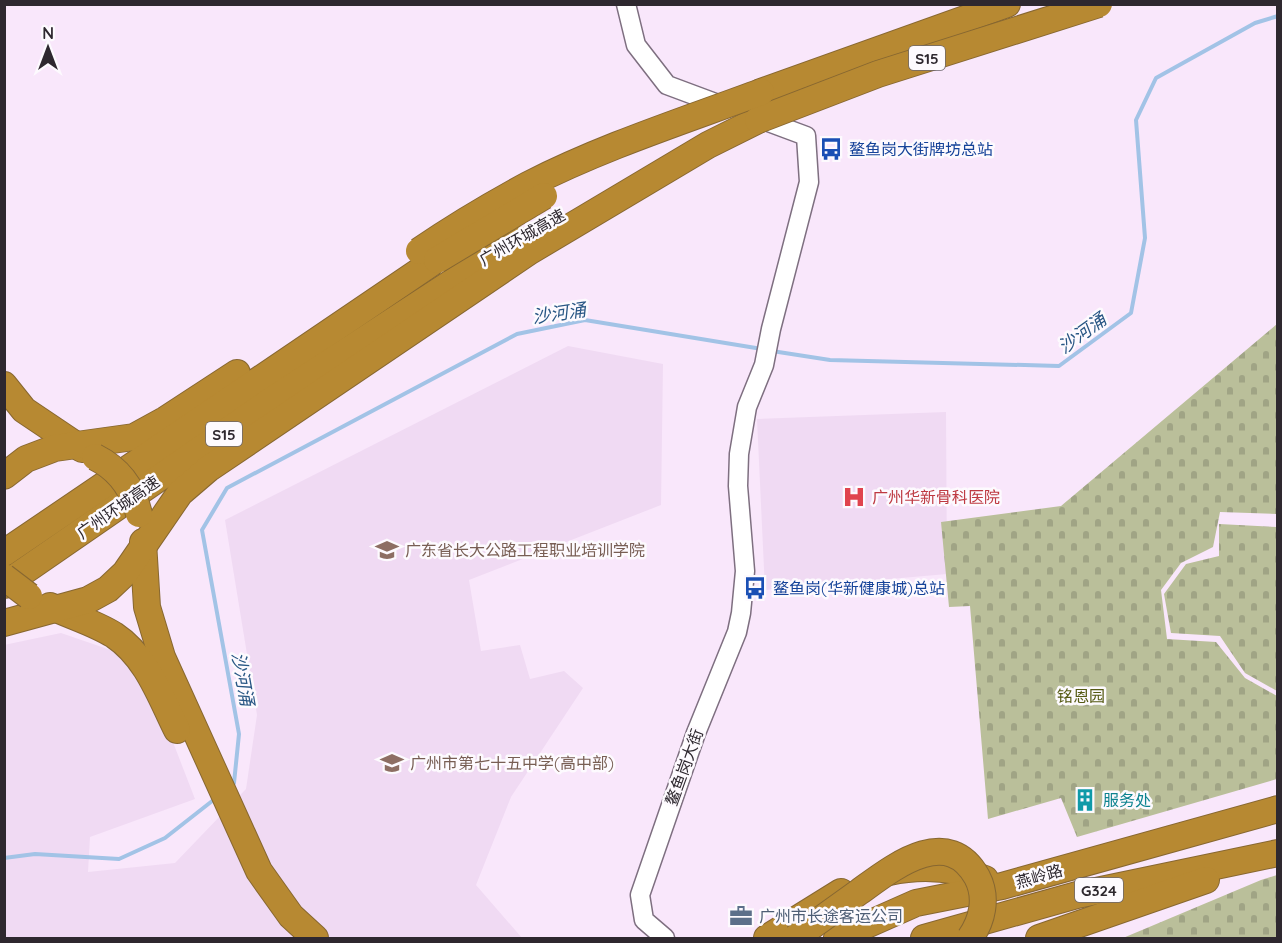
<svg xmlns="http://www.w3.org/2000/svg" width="1282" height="943" viewBox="0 0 1282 943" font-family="Quicksand,'Noto Sans SC',sans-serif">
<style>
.built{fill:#f0daf3}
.cemetery{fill:url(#cemetery-stones)}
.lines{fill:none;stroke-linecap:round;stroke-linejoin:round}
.stream{stroke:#a2c3e6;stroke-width:4}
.minor-casing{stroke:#7e6f80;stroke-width:21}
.highway-casing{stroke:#876731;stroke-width:28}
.minor{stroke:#fff;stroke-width:18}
.highway{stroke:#b78932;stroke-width:26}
.highway-bridge-casing{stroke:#876731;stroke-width:28;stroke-linecap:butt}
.highway-bridge{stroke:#b78932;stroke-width:26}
.labels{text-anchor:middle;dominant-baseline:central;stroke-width:5;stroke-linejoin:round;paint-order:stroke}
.shield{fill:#fdfafe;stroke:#6c676d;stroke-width:1.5}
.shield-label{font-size:15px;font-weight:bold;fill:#2e282f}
.transit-label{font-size:16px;fill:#164399;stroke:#fdfafe;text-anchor:start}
.street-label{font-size:16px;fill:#2e282f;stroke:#fdfafe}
.health-label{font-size:16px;fill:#be3a42;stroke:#fdfafe;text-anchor:start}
.education-label{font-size:16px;fill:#785e54;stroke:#fdfafe;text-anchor:start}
.park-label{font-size:16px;fill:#555a13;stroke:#fdfafe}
.culture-label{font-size:16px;fill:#0d838f;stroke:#fdfafe;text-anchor:start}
.service-label{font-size:16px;fill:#4e5e75;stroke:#fdfafe;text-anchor:start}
.water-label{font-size:18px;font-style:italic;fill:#285684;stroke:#fdfafe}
</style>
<defs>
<pattern id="cemetery-stones" width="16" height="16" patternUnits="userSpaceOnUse" patternTransform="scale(1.5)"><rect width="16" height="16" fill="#babf9a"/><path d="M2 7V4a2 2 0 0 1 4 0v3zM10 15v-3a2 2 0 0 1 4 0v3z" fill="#a0a485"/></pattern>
</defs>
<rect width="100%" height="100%" fill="#f9e7fb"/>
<g class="built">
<path d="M568,346L663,364L661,505L469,580L481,651L520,645L530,679L564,671L583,688L511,797L476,885L522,938H5L4,645L61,633L128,656L171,737L195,799L90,837L88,872L175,863L246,789L257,715L225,520Z"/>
<path d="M946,412L947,574L765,590L757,419Z"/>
</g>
<g class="cemetery">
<path d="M1277,324V514L1220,512L1213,547L1181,563L1161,590L1167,639L1216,642L1245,678L1277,696V779L1077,837L1061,798L988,819L970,606L949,607L941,522L1061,506Z"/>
<path d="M1219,524L1277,527V691L1245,673L1220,636L1171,633L1164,594L1186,564L1219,556Z"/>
<path d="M1277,875V938H1123L1261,880Z"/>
</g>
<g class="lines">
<g class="stream">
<path d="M772,351L830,360L1059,366L1131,313L1145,238L1136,120L1156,78L1255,23L1278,16"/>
<path d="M232,785L234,783L239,734L202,530L227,488L517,334L585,320L762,349"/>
<path d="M4,858L35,854L119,859L165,838L216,798"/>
</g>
<g class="minor-casing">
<g id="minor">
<path d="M626,4L636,45L667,85L726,107"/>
<path d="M665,938L644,920L640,895L696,733L737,632L741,613L745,571L738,486L739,454L747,407L764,365L771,329L809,182L806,136L755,117"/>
</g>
</g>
<g class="highway-casing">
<g id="highway">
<path d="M761,92L1007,4"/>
<path d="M4,385L24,410L82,449"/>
<path d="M4,476L26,459L55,448L134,437L165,420L237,373"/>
<path d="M143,542L147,607L162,657L259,871L291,916L315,938"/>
<path d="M4,553L430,264"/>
<path d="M4,585L269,402L517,240"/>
<path d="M50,606C71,616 95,623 114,635C147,657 160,696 177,730"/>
<path d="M4,623L88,600L108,589L125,573L180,493L208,469L530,251L708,145L758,120"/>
<path d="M889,872C922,865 953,867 985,879"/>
<path d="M767,938L841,892"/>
<path d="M837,938L916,903L1002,886L1278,809"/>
<path d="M924,938L1077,895L1278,853"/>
<path d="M1039,938L1206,880"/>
</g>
</g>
<use href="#minor" class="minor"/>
<use href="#highway" class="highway"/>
<g class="highway-bridge-casing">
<g id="highway-bridge">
<path d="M758,120L878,74L1099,4"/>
<path d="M419,251C454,227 491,205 528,185C602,147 683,121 761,92"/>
<path d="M437,260L544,196"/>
<path d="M95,457C119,469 133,488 139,514"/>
<path d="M4,577L29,596"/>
<path d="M795,938C816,923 837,908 859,892C891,869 947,823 977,877C988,898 982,921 970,938"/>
</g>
</g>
<use href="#highway-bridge" class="highway-bridge"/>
</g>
<defs>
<g id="bus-bare" transform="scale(1.8)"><path d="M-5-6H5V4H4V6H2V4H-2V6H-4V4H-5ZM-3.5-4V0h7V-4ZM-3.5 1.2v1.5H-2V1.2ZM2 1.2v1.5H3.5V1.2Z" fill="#1a4fb4" stroke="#fdfafe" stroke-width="2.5" paint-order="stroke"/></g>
<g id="hospital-bare" transform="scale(1.8)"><path d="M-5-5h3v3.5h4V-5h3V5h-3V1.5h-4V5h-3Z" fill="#e0444e" stroke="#fdfafe" stroke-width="2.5" paint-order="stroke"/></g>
<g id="university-bare" transform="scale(1.8)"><path d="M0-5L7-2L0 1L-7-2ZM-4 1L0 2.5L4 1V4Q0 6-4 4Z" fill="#8d6e63" stroke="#fdfafe" stroke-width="2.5" paint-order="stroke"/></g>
<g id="building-bare" transform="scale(1.8)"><path d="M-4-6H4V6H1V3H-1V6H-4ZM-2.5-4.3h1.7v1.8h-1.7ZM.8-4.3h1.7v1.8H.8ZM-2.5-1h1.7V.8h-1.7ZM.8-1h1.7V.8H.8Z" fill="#0f9aa8" stroke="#fdfafe" stroke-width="2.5" paint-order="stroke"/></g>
<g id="office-bare" transform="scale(1.8)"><path d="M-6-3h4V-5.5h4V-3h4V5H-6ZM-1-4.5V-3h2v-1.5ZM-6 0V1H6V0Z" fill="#5c6f8a" stroke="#fdfafe" stroke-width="2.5" paint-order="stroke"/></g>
</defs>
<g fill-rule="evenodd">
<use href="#bus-bare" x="831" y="149"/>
<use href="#hospital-bare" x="854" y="497"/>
<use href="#university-bare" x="387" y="550"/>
<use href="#bus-bare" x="755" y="588"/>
<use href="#university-bare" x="392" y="763"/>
<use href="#building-bare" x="1085" y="800"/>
<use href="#office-bare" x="741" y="916"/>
</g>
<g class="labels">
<g class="shield">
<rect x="909" y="46" width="36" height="24" rx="4.5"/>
<rect x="206" y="422" width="36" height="24" rx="4.5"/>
<rect x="1075" y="878" width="48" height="24" rx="4.5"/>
</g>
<g class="shield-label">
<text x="927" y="58">S15</text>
<text x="224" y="434">S15</text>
<text x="1099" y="890">G324</text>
</g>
<g class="transit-label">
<text x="849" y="149">鳌鱼岗大街牌坊总站</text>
<text x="773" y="588">鳌鱼岗(华新健康城)总站</text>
</g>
<g class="street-label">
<text transform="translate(522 237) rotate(-30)">广州环城高速</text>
<text transform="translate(118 507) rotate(-35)">广州环城高速</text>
<text transform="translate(684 767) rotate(-70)">鳌鱼岗大街</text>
<text transform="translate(1039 876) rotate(-16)">燕岭路</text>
</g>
<g class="health-label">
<text x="872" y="497">广州华新骨科医院</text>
</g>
<g class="education-label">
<text x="405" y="550">广东省长大公路工程职业培训学院</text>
<text x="410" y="763">广州市第七十五中学(高中部)</text>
</g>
<g class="park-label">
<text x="1081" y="696">铭恩园</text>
</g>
<g class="culture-label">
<text x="1103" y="800">服务处</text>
</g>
<g class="service-label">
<text x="759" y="916">广州市长途客运公司</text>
</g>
<g class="water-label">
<text transform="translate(559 313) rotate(-8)">沙河涌</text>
<text transform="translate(1082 333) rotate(-36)">沙河涌</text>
<text transform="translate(243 679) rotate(80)">沙河涌</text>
</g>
</g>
<rect width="1282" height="943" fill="none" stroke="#2e282f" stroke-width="12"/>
<g transform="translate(48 48)" stroke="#fdfafe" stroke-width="4.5" paint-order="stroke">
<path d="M0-4.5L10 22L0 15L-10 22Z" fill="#2e282f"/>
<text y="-9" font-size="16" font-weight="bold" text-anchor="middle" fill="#2e282f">N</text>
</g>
</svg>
